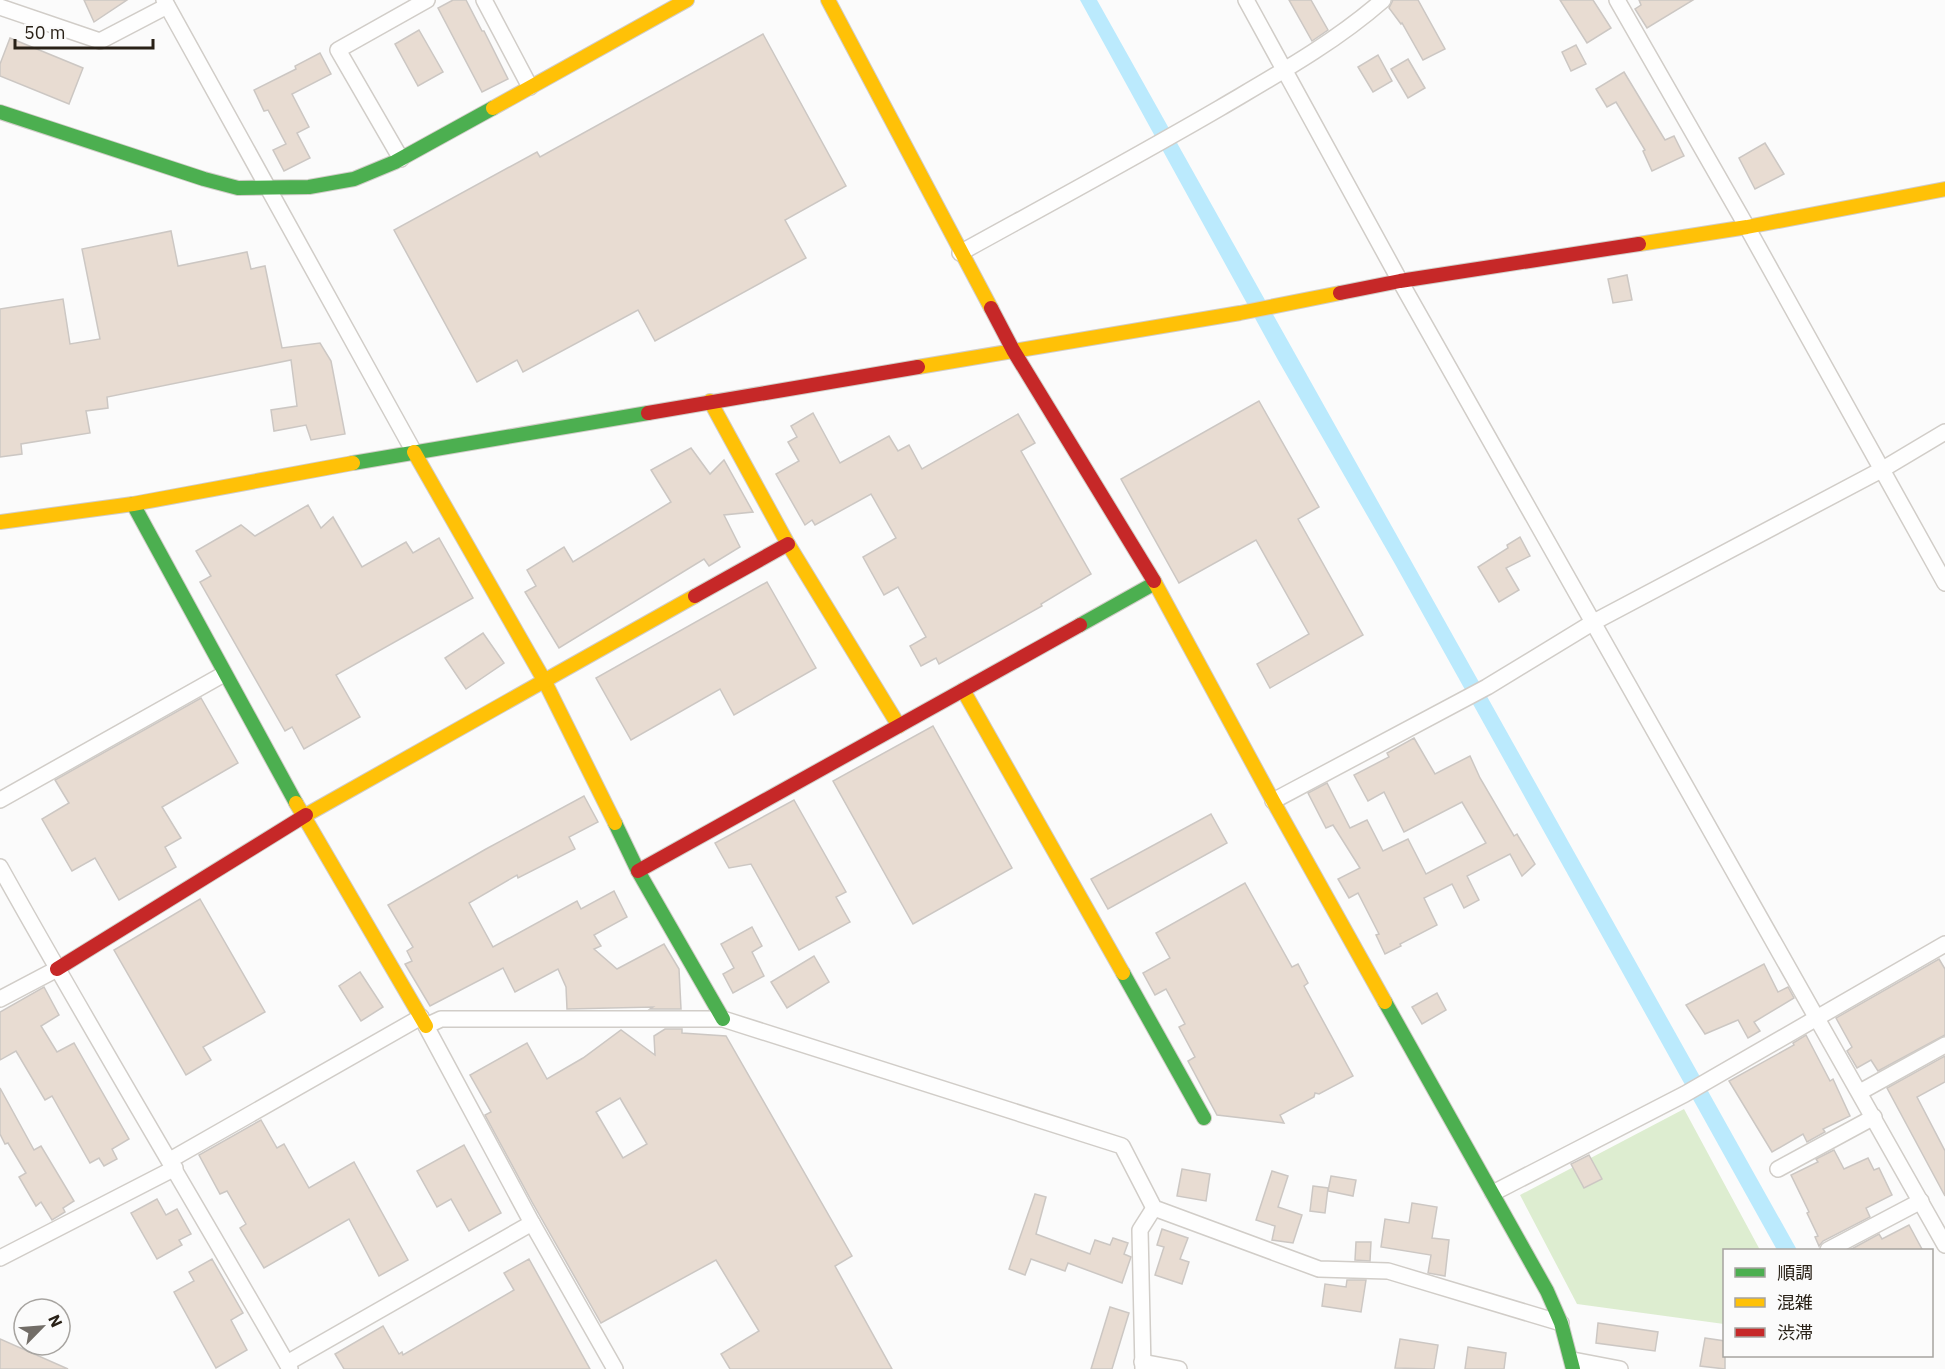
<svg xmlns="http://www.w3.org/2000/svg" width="1945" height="1369" viewBox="0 0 1945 1369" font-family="'IBM Plex Sans','Noto Sans JP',sans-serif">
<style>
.green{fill:#ddedd0}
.water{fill:#bbeafd}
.building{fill:#e8dcd2;stroke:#ccc7c3;stroke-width:1.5;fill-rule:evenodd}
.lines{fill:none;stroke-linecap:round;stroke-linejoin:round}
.street-casing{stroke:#d1cdc8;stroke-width:18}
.fast-casing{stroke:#d1cdc8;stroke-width:16}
.slow-casing{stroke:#d1cdc8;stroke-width:16}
.jam-casing{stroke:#d1cdc8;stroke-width:16}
.street{stroke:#fefefe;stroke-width:15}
.fast{stroke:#4caf50;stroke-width:14}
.slow{stroke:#ffc107;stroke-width:14}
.jam{stroke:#c62828;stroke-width:14}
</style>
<rect width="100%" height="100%" fill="#fbfbfb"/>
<path class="green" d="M1684,1109L1760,1250H1724V1324L1577,1304L1520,1195Z"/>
<path class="water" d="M1080,0H1097L1797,1250H1777L1395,564L1278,360Z"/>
<g class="building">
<path d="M84,0H127L94,22Z"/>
<path d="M453,0H466L482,31H484L508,79L482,92L438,8Z"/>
<path d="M1289,0H1311L1328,30L1312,41Z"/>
<path d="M1393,0H1418L1445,49L1423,60L1402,23L1401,24L1389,8Z"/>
<path d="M1560,0H1593L1611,28L1587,43Z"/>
<path d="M1639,0H1693L1647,28L1635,9L1641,5Z"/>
<path d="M419,30L443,72L418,86L395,44Z"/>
<path d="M763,34L846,186L785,220L806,258L655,341L638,310L523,372L517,360L477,382L394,230L537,152L540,157Z"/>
<path d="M10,38L83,68L69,104L0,76V64Z"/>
<path d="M1576,45L1586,64L1571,71L1562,52Z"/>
<path d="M320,53L331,74L292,94L309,127L297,133L310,158L284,171L273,150L286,144L268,110L264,111L254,90L296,69L295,66Z"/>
<path d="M1378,55L1392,81L1373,92L1358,67Z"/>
<path d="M1408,59L1425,88L1408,98L1391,69Z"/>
<path d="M1624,72L1665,140L1674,136L1684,156L1652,171L1643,151L1645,150L1616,102L1607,107L1596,89Z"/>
<path d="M1765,143L1784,174L1755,189L1739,158Z"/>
<path d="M171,231L178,266L247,252L251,269L265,266L282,348L320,343L331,361L345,434L311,440L306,425L274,431L271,410L297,406L291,360L107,397L108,408L86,411L90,433L21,444L22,454L0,457V309L63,299L70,344L100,339L82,249Z"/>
<path d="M1627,275L1632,300L1613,303L1608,279Z"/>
<path d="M1259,401L1319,507L1298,519L1363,635L1270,688L1257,664L1309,634L1256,540L1179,583L1121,479Z"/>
<path d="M813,413L840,463L889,436L898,451L909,445L922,469L1018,414L1035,443L1021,451L1091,574L1041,604L1042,606L939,664L936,658L921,666L910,646L926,637L898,587L884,595L863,557L896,538L871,494L815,525L812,520L805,525L776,474L799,461L788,442L797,437L791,426Z"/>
<path d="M691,448L710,474L724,460L753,512L724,515L740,547L709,566L704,559L559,648L525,592L536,586L527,570L564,547L573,562L671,502L651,470Z"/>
<path d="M308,505L321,528L333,517L362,567L406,542L413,553L439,538L473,598L336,675L360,717L304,749L292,727L285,731L200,582L211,576L196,551L241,525L255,536Z"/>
<path d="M1520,537L1530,556L1506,568L1519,590L1499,602L1478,567L1508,548L1507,545Z"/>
<path d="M767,582L816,668L734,715L720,689L631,740L596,678Z"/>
<path d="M483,633L504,663L466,689L445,658Z"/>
<path d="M201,698L238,763L162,807L181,838L165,847L176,867L119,900L95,858L72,871L42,819L69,803L55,780Z"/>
<path d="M933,726L1012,868L913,924L833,781Z"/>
<path d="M1414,738L1435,774L1470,756L1480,778L1514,836L1517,834L1535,864L1522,876L1510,854L1467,876L1479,900L1464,908L1452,884L1424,898L1437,925L1400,944L1401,946L1385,954L1376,935L1379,934L1358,893L1349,898L1338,879L1360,868L1333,825L1326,828L1308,793L1327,783L1350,828L1367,820L1383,851L1408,839L1426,874L1486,843L1462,802L1404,832L1384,792L1368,801L1354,775L1389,757L1387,753Z"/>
<path d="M584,796L598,822L569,837L575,849L518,878L517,875L469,903L493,947L577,901L581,909L614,891L627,917L594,935L601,946L594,949L617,969L664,944L679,969L681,1009H650L653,1007L567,1009L566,987L558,969L515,992L503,968L430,1006L405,964L412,961L407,951L413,947L388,905L486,849Z"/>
<path d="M794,800L846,892L836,897L850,922L799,950L751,864L729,868L715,843Z"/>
<path d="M1211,814L1227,843L1108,909L1091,879Z"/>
<path d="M1245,883L1292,967L1298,964L1308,983L1304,986L1353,1076L1319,1094L1315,1093L1314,1097L1280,1115L1284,1123L1217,1115L1188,1061L1195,1057L1179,1027L1185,1024L1166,989L1155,995L1143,973L1170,958L1156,933Z"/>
<path d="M200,899L265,1012L203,1047L211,1060L186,1075L114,950Z"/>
<path d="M752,927L762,946L752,952L764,976L733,993L723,974L734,968L721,944Z"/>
<path d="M814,956L829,982L787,1008L771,982Z"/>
<path d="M1939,959L1945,969V1035L1878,1071L1871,1060L1857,1068L1847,1051L1852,1047L1836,1018Z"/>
<path d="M1764,964L1778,992L1788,987L1794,998L1754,1022L1760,1031L1748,1038L1738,1020L1705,1034L1686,1005Z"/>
<path d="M360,972L383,1007L361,1021L339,986Z"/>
<path d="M44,987L59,1015L41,1026L57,1052L74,1043L129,1139L112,1149L117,1159L104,1166L99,1158L90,1163L52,1096L45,1100L16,1051L0,1060V1012Z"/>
<path d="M1437,993L1446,1010L1422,1024L1412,1007Z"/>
<path d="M665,1029H682V1033L726,1036L852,1256L835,1266L892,1369H730L721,1354L759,1331L716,1260L601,1323L532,1202L485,1115L491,1112L470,1075L527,1043L547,1079L583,1058L621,1030L655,1055L654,1036ZM620,1098L647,1144L623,1158L596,1112Z"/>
<path d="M1806,1035L1830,1081L1833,1079L1850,1116L1823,1129L1825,1132L1807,1142L1803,1134L1772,1152L1729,1081L1794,1045L1793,1043Z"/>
<path d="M1945,1056V1082L1917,1097L1945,1151V1196L1887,1088Z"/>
<path d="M0,1088L34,1150L41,1146L74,1201L63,1208L65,1212L52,1220L41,1202L36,1206L19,1177L26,1173L8,1143L5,1144L0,1134Z"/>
<path d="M261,1120L277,1148L284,1144L309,1188L354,1162L408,1260L379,1276L349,1219L264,1268L240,1228L246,1224L227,1191L220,1194L199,1155Z"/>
<path d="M464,1145L501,1213L469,1231L451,1199L437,1207L417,1171Z"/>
<path d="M1834,1150L1844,1169L1868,1158L1874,1170L1879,1168L1892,1195L1866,1208L1870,1217L1823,1241L1819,1246L1815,1237L1818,1236L1807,1213L1809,1212L1791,1175L1818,1162L1816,1159Z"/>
<path d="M1589,1155L1602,1179L1584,1188L1571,1164Z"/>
<path d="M1182,1169L1210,1174L1206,1201L1177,1196Z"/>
<path d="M1272,1171L1288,1176L1278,1207L1302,1215L1293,1243L1272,1240L1275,1226L1256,1220Z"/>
<path d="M1331,1176L1356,1180L1353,1196L1328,1191Z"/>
<path d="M1313,1186L1328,1188L1325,1213L1310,1211Z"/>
<path d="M1035,1194L1046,1197L1036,1234L1090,1254L1095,1240L1110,1245L1113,1238L1128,1243L1124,1254L1131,1257L1122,1283L1068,1263L1065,1271L1031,1259L1025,1275L1009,1269Z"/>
<path d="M157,1199L166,1215L177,1209L191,1234L179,1240L182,1245L157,1259L131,1213Z"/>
<path d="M1412,1203L1437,1207L1432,1238L1449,1240L1445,1276L1428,1273L1431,1255L1381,1247L1385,1219L1409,1223Z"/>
<path d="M1909,1225L1923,1251H1848L1879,1234L1882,1239Z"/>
<path d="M1162,1229L1188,1238L1180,1259L1189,1262L1182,1284L1155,1275L1164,1247L1157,1245Z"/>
<path d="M1356,1242H1371L1370,1261L1355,1260Z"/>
<path d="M212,1259L243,1313L231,1320L247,1350L216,1368L174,1292L194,1281L189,1272Z"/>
<path d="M529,1259L590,1369H344L335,1354L383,1326L399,1354L402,1352L403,1355L514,1290L504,1273Z"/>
<path d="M1347,1280H1366L1361,1312L1322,1306L1325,1284L1346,1287Z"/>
<path d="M1110,1307L1129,1313L1112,1369H1091Z"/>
<path d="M1598,1323L1658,1332L1655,1351L1596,1343Z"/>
<path d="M1705,1338L1725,1341V1369L1700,1366Z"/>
<path d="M0,1339L68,1369H0Z"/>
<path d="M1400,1339L1438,1345L1434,1369L1395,1368Z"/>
<path d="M1468,1347L1506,1353L1504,1369H1465Z"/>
</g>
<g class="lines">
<g class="street-casing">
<g id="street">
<path d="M164,0L414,452"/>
<path d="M484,0L530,87"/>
<path d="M1246,0L1400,281L1945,1245"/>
<path d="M1617,0L1747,227L1945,583"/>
<path d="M0,7L100,41L167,6"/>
<path d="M401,159L338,50L427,0"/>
<path d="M960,253C1047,205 1134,158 1220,108C1276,75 1334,43 1383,0"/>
<path d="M0,800L224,674"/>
<path d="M1273,801L1487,687L1592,623L1883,469L1945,432"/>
<path d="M0,867C94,1036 194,1201 290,1369"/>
<path d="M0,999L57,969"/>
<path d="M1860,1092L1945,1045"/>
<path d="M170,1160L421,1017"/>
<path d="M1778,1169L1874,1117"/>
<path d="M1493,1193L1685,1094L1945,944"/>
<path d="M1828,1250L1921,1201"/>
<path d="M0,1258L175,1168"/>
<path d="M1573,1360L1620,1369"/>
<path d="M1142,1362L1179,1369"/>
<path d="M287,1363L532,1223"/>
<path d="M615,1369L532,1223L426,1026L441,1019H723L1122,1146L1154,1208L1319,1269L1388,1271L1561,1323"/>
<path d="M1143,1369L1140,1230L1154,1208"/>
</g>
</g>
<g class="fast-casing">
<g id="fast">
<path d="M0,112L204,179L238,188L309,187L354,179L395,162L493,108"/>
<path d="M353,463L648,413"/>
<path d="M133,504L296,803"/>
<path d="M1080,625L1155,583"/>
<path d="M615,823L638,871L723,1019"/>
<path d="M1123,973L1204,1118"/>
<path d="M1385,1002L1547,1291L1561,1323L1573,1369"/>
</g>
</g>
<g class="slow-casing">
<g id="slow">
<path d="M828,0L991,308"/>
<path d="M493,108L687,0"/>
<path d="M1639,244L1747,227L1945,189"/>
<path d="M918,367L1240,313L1340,293"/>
<path d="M710,401L788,544L899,726"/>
<path d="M414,452L544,680L615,823"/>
<path d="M0,522L133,504L353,463"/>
<path d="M1154,581L1273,801L1385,1002"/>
<path d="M963,690L1123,973"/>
<path d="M296,803L426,1026"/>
<path d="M306,815L695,596"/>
</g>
</g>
<g class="jam-casing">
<g id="jam">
<path d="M1340,293L1400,281L1639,244"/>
<path d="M991,308L1013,350L1154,581"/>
<path d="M648,413L918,367"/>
<path d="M695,596L788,544"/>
<path d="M638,871L1080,625"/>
<path d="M57,969L306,815"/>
</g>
</g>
<use href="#street" class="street"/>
<use href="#fast" class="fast"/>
<use href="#slow" class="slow"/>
<use href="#jam" class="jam"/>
</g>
<rect x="1723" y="1249" width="210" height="108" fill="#fbfbfb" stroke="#a7a4a0" stroke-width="1.5"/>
<rect x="1735" y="1268" width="30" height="9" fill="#4caf50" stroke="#a7a4a0" stroke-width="1.5"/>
<text x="1777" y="1279" font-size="18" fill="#292117">順調</text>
<rect x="1735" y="1298" width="30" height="9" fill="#ffc107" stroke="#a7a4a0" stroke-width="1.5"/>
<text x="1777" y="1309" font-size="18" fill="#292117">混雑</text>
<rect x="1735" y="1328" width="30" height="9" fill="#c62828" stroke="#a7a4a0" stroke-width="1.5"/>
<text x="1777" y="1339" font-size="18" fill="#292117">渋滞</text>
<g transform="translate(42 1327) rotate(65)"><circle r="28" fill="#fbfbfb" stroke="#a7a4a0" stroke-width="1.5"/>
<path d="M0-4.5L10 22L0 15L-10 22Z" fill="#726d67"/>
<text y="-9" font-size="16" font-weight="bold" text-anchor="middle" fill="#292117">N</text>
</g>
<path d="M15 39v9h138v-9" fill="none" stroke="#292117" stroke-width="3"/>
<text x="24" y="39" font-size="18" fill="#292117" stroke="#fbfbfb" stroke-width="4.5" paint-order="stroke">50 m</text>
</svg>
